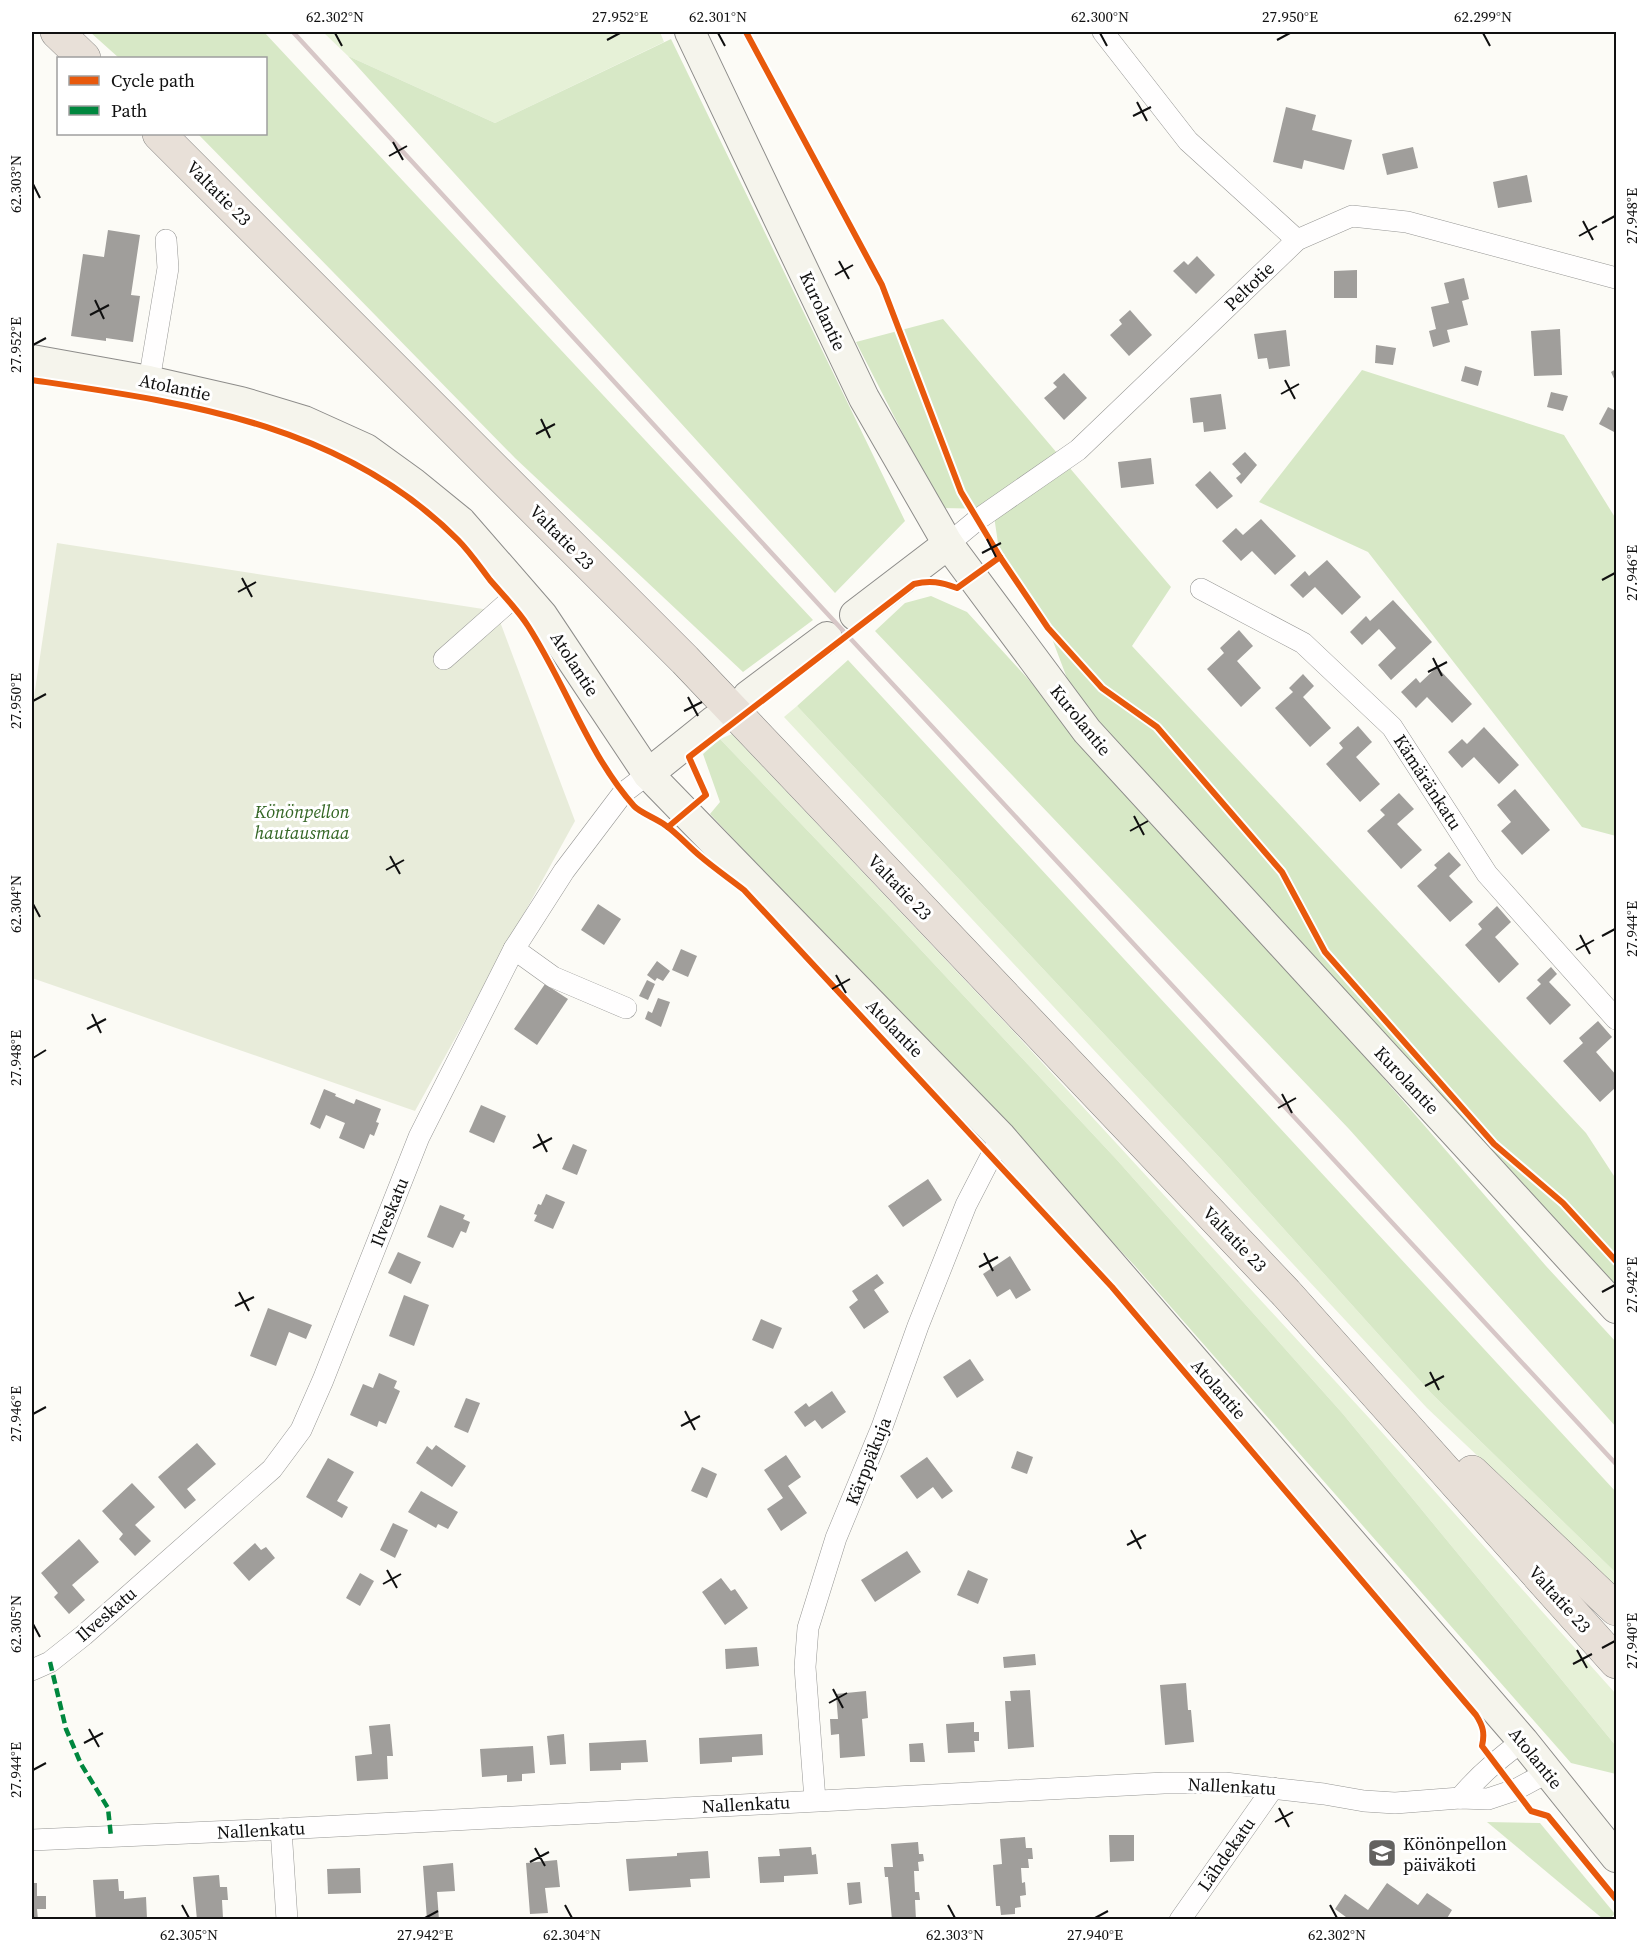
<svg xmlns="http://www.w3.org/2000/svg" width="1648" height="1951" viewBox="0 0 1648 1951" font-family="'Source Serif 4',serif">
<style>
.green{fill:#e6f1d7}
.forest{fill:#d7e8c6}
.cemetery{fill:#e8ecda}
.building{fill:#a09e9b}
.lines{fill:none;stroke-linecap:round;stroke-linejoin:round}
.street-casing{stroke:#969694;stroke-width:22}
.secondary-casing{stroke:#8d8c8a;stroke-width:32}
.highway-casing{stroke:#848381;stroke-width:34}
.street{stroke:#fffefe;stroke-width:21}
.secondary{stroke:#f5f4ec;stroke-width:30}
.highway{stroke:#e8e0d8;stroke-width:33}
.rail{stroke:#d7c7c7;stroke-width:4.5}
.quiet{stroke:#00873e;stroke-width:4.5;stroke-dasharray:9 4.5;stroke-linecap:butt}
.cycleway-casing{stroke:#fff;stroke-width:10}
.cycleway{stroke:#e8590c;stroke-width:6}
.ticks{fill:none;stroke:#101010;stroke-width:2}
.labels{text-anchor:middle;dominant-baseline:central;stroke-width:6;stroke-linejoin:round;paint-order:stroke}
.street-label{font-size:18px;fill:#101010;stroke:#fff}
.park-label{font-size:18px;font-style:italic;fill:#326523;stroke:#fff}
.poi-label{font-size:18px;fill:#101010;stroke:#fff;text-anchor:start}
.neatline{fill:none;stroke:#101010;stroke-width:2}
.ticks-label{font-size:15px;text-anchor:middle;fill:#101010}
</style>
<rect width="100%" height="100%" fill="#fcfbf6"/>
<g class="green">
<path d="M323,32H660L664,42L495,123L348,56Z"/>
<path d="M797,706L1221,1159L1432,1394L1616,1573V1587L1427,1408L784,717Z"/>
<path d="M732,734L1013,1031L1370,1419L1616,1694V1746L1343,1414L1117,1160L893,920L720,739Z"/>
</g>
<g class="forest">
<path d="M90,32H264L813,620L743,672L515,458L198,134H266V58H119Z"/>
<path d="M671,39L905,521L835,593L348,56L495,123Z"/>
<path d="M943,319L1171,587L1132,646L1586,1133L1616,1179V1289L1087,731L1048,628L1000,557L993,509L941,508L856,342Z"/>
<path d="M1362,370L1564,435L1616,519V836L1582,827L1368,552L1259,502Z"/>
<path d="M931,596L967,612L1231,902L1546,1266L1616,1342V1427L1349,1129L875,631L905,603Z"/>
<path d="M848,660L1616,1492V1573L1432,1394L1221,1159L797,706Z"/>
<path d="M720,739L893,920L1117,1160L1343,1414L1616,1746V1774L1571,1763L1135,1266L710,814L720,802L703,754Z"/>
<path d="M1487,1822L1540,1823L1615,1914L1609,1919H1603Z"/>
</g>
<path class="cemetery" d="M57,543L496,611L575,821L415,1111L32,978V710Z"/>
<g class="building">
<path d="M1286,107L1316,115L1312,130L1352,140L1344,170L1304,160L1302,169L1273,162Z"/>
<path d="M1413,147L1418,168L1387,175L1382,154Z"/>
<path d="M1527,175L1532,202L1498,208L1493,182Z"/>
<path d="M108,230L140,235L131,295L140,296L133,342L106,338V341L71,336L83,254L104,257Z"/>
<path d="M1197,256L1215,275L1196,294L1173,271L1184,261L1188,265Z"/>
<path d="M1357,270V298H1334V271Z"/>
<path d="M1464,278L1469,299L1462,301L1468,325L1447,330L1450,342L1433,347L1429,331L1436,329L1431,307L1449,303L1444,283Z"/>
<path d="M1130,310L1152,335L1129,356L1110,335L1122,324L1119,320Z"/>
<path d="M1560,329L1562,375L1534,376L1531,331Z"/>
<path d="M1286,330L1290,366L1269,369L1267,358L1258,359L1254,334Z"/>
<path d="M1376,345L1396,348L1393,365L1375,363Z"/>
<path d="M1465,366L1482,371L1478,386L1461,381Z"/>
<path d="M1616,369V383L1611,372Z"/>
<path d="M1064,373L1087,398L1064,420L1044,398L1057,387L1053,383Z"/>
<path d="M1551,392L1568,396L1563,411L1547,407Z"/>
<path d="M1221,394L1226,429L1204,432L1203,422L1193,423L1190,398Z"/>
<path d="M1608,407L1616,411V433L1599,424Z"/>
<path d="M1245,452L1257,465L1241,484L1236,478L1241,474L1232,464Z"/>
<path d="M1151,458L1154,484L1121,488L1118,462Z"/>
<path d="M1210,471L1233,496L1217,509L1195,485Z"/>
<path d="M1261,519L1296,556L1275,575L1252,551L1241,561L1222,541L1236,528L1243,535Z"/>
<path d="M1327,560L1361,597L1342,615L1315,587L1303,598L1290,585L1305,571L1309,576Z"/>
<path d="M1393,600L1432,642L1391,680L1378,665L1396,648L1379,629L1362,645L1350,632L1366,616L1370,621Z"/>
<path d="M1239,630L1253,646L1237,661L1261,688L1241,707L1207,669L1224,653L1220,648Z"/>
<path d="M1437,667L1472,704L1452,723L1427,697L1416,708L1401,692L1416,678L1420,683Z"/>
<path d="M1303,674L1314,686L1303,697L1331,728L1310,747L1275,708L1293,692L1289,688Z"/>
<path d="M1358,726L1372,742L1356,757L1380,784L1360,802L1326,764L1343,748L1339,743Z"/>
<path d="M1484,727L1519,765L1499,784L1474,757L1462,768L1448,752L1462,739L1467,744Z"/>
<path d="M1515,789L1550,830L1522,855L1501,831L1511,822L1497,805Z"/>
<path d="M1399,793L1414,809L1397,824L1422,850L1401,869L1367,831L1385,815L1380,810Z"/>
<path d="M1449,852L1461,865L1449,876L1473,902L1450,922L1417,886L1437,868L1434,865Z"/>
<path d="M598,904L621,919L604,945L581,930Z"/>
<path d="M1497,906L1511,922L1495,937L1519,964L1499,983L1465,945L1482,929L1478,924Z"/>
<path d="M681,949L697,956L688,977L672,970Z"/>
<path d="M657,961L670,971L663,981L657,978L655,981L647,975Z"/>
<path d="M1551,967L1557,974L1549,982L1571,1005L1550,1025L1526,998L1541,984L1537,980Z"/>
<path d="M647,980L655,984L648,1000L639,996Z"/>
<path d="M545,984L568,999L537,1045L514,1029Z"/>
<path d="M658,998L670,1002L661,1027L645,1019L648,1011L652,1013Z"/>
<path d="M1598,1021L1612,1037L1596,1052L1616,1075V1087L1600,1102L1563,1061L1583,1043L1579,1038Z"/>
<path d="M324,1089L336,1094L335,1096L354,1104L356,1099L381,1109L376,1122L379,1123L374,1136L370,1134L364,1149L339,1138L345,1123L326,1115L320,1129L310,1124Z"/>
<path d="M481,1105L506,1116L494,1143L469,1132Z"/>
<path d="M573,1144L587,1150L577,1175L562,1169Z"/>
<path d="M928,1179L942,1200L903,1227L888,1206Z"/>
<path d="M546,1194L565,1202L553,1229L534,1221L537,1215L534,1214L538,1204L541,1205Z"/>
<path d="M440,1205L465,1215L463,1219L470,1222L466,1233L461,1231L453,1248L427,1237Z"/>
<path d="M398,1252L421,1262L411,1284L388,1273Z"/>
<path d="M1010,1256L1031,1290L1016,1299L1010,1289L997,1297L983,1274Z"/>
<path d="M877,1274L884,1283L874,1290L889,1312L864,1329L849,1307L858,1300L852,1291Z"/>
<path d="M404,1295L429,1305L414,1346L389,1336Z"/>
<path d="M268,1308L312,1325L306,1339L289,1332L276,1366L250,1356Z"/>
<path d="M761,1319L782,1328L773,1349L752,1340Z"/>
<path d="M970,1359L984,1380L957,1398L943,1377Z"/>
<path d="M379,1373L397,1381L394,1388L400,1391L386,1424L379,1421L377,1427L350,1415L363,1384L373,1388Z"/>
<path d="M832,1391L846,1412L822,1429L815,1420L805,1427L794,1412L806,1403L809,1407Z"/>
<path d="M466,1398L480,1403L468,1433L454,1427Z"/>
<path d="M197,1443L216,1464L187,1489L196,1500L185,1509L158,1477Z"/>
<path d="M436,1445L466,1466L452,1487L416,1463L427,1446L432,1450Z"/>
<path d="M1017,1451L1033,1457L1027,1474L1011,1468Z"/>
<path d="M786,1455L801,1477L788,1486L807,1513L781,1531L767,1509L783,1498L764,1470Z"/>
<path d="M927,1457L953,1491L942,1499L933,1487L917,1499L900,1476Z"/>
<path d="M328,1458L354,1472L337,1501L348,1507L342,1518L306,1497Z"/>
<path d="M702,1467L717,1474L707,1498L691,1491Z"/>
<path d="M132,1483L155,1507L135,1525L151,1541L135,1556L119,1539L123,1534L102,1511Z"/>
<path d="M421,1491L458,1512L448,1529L438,1524L436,1528L408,1512Z"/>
<path d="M393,1523L408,1530L395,1558L380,1550Z"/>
<path d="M79,1539L99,1562L72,1585L85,1600L69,1614L54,1597L58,1593L41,1573Z"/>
<path d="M255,1543L261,1550L266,1547L275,1558L249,1581L233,1563Z"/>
<path d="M907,1551L921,1572L875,1602L861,1580Z"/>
<path d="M968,1570L988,1579L978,1604L957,1595Z"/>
<path d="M360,1573L374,1581L360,1606L346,1598Z"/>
<path d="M721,1578L731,1591L735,1589L748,1608L725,1625L702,1592Z"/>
<path d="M757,1647L759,1666L726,1669L725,1649Z"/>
<path d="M1035,1654L1036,1665L1004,1668L1003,1657Z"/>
<path d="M1186,1683L1188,1710H1191L1194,1742L1165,1745L1160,1685Z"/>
<path d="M1030,1690L1034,1747L1008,1749L1005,1701H1011L1010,1691Z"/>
<path d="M866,1691L868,1718L862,1719L865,1756L840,1758L839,1734L831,1735L830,1719H838L836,1694Z"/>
<path d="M974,1722V1732H979V1741H974L975,1752L948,1753L946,1724Z"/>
<path d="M390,1724L393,1756H387L388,1779L357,1781L355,1756L372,1754L369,1726Z"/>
<path d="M564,1734L566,1764L550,1765L547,1736Z"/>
<path d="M762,1734L763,1755L732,1757V1762L700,1764L699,1738Z"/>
<path d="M646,1740L648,1762L621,1763V1770L590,1771L589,1743Z"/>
<path d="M923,1743L925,1762H910L909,1744Z"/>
<path d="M533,1746L535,1773L522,1774V1781L507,1782V1775L482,1777L480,1749Z"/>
<path d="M1109,1835H1134V1861L1110,1862Z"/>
<path d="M1025,1837L1026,1848H1032L1033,1859H1028L1029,1868H1021L1022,1883L1025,1882L1026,1895L1020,1896L1021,1907L1015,1908V1914L1001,1915L1000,1906H996L993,1865L1002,1864L1000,1839Z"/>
<path d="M918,1842L919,1854H923L924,1861L918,1862L919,1871H914L915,1892H919L920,1900H915L916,1920H892L888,1877H885L884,1867H893L891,1844Z"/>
<path d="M811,1847L812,1855L816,1854L818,1874L784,1876V1882L760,1883L758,1857L780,1856L779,1849Z"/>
<path d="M708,1851L710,1878L690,1879L691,1887L629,1891L626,1859L677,1856V1853Z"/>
<path d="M557,1860L560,1887L545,1888L548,1913L530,1914L526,1863Z"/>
<path d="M453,1863L455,1891L437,1892L439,1920H427L423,1866Z"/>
<path d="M360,1868L361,1893L328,1894L327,1869Z"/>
<path d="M219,1875L220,1887H227L228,1900H222L223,1918L197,1920L193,1877Z"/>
<path d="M118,1879L119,1891H124V1899L146,1897L147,1919L96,1920L93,1880Z"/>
<path d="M860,1882L862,1903L849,1905L847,1883Z"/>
<path d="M32,1883H37V1896H46V1909H37L38,1920H32Z"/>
<path d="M1387,1883L1418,1905L1427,1893L1452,1910L1446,1920H1350L1335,1909L1345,1894L1368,1910Z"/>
</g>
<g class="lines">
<g class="street-casing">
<g id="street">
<path d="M1103,32L1188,141L1297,240"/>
<path d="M149,381L168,268L166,240"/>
<path d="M948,544L977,520L1078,450L1297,240L1352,216L1407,222L1616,278"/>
<path d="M1201,589L1303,643L1392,727L1487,874L1616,1019"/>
<path d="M444,659L522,590"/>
<path d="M514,949L553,977L626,1008"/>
<path d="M32,1670L50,1662L84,1635L272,1469L301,1430L323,1380L419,1137L514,949L564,871L623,793L648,774"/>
<path d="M1460,1798C1479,1775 1499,1758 1523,1741"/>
<path d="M815,1800L805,1667L808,1628L836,1538L882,1427L918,1326L966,1205L1001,1137"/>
<path d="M281,1829L287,1920"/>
<path d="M32,1840L281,1829L1164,1783H1225L1324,1794L1364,1801L1395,1803L1460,1798L1488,1799L1515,1790L1548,1772"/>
<path d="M1180,1920L1273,1788"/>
</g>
</g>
<g class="secondary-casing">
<g id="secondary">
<path d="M690,32L864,398L948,544L1087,731L1616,1308"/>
<path d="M32,360L149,381L241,402L304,421L366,449L413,483L461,522L542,615L648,774L1001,1137L1523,1741L1616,1857"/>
<path d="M855,615L948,544"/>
<path d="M748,696L827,637"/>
<path d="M648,774L714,721"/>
</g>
</g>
<g class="highway-casing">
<g id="highway">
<path d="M57,32L84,58"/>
<path d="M159,134L685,660L1286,1293L1616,1662"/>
<path d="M1472,1472L1616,1609"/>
</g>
</g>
<use href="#street" class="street"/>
<use href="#secondary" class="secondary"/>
<use href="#highway" class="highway"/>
<path class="rail" d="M293,32L823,609L1616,1464"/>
<path class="quiet" d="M50,1662L66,1729L81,1764L108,1808L111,1837"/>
<g class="cycleway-casing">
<g id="cycleway">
<path d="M746,32L882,285L961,492L1000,557L1048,628L1102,688L1157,727L1282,872L1325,952L1494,1144L1563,1203L1616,1261"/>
<path d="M32,380C186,403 342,423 458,540C470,552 480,567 490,580C503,595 518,610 528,626C566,685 588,754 634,806C639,812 657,819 665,825C678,834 688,846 700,856C714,868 730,879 744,890L1112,1287L1476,1715C1483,1726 1485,1733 1482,1746L1531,1811L1548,1816L1616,1899"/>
<path d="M668,827L706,795L689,757L914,584C930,580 941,582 957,588L1000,557"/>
</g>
</g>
<use href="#cycleway" class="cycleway"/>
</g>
<path class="ticks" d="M335,33L342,46M718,33L725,46M1100,33L1107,46M1483,33L1490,46M607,40L620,33M1277,40L1290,33M1137,102L1147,121M1133,116L1151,107M393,142L403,160M389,156L407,146M33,184L40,198M1583,221L1593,240M1602,223L1615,216M1579,236L1597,226M839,261L849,279M835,275L853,265M95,300L104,319M90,315L109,305M33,345L46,338M1285,380L1295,399M1281,394L1299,384M541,419L550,438M536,434L555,424M987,539L996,557M982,553L1001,543M242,578L252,597M1602,580L1615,573M238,592L256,582M1433,658L1442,676M1428,672L1447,662M688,697L698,716M33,701L46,694M684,711L702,702M1134,816L1144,835M1130,831L1148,821M390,856L400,874M386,870L404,860M33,904L40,917M1580,935L1590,954M1602,936L1615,929M1576,950L1594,940M836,975L846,993M832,989L850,979M92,1014L101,1033M87,1029L106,1019M33,1058L46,1050M1282,1094L1292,1113M1278,1108L1296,1098M538,1134L547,1152M533,1148L552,1138M984,1253L993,1271M979,1267L998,1257M239,1292L249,1311M1602,1292L1615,1285M235,1306L254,1297M1430,1372L1439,1390M1425,1386L1444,1376M685,1411L695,1430M33,1414L46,1407M681,1426L700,1416M1131,1530L1141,1549M1127,1545L1146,1535M387,1570L397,1588M383,1584L401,1574M33,1624L40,1637M1602,1648L1615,1641M1577,1650L1587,1668M1573,1664L1592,1654M833,1689L843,1708M829,1703L847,1693M89,1729L99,1747M84,1743L103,1733M33,1770L46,1763M1279,1808L1289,1827M1275,1822L1293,1812M535,1848L545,1866M530,1862L549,1852M182,1905L189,1918M565,1905L572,1918M948,1905L955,1918M1330,1905L1337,1918M425,1918L438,1911M1095,1918L1108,1911"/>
<defs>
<g id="school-square" transform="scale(1.5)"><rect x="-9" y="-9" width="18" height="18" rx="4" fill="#636260" stroke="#fff"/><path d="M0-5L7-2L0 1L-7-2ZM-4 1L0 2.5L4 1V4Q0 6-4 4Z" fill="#fff"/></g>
</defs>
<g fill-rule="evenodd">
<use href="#school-square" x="1382" y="1853"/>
</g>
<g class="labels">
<g class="street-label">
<text transform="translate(219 193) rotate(45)">Valtatie 23</text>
<text transform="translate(1249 286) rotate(-44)">Peltotie</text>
<text transform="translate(823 311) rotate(65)">Kurolantie</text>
<text transform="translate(175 387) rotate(12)">Atolantie</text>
<text transform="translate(562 537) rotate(45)">Valtatie 23</text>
<text transform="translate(575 664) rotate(57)">Atolantie</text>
<text transform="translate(1081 720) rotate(51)">Kurolantie</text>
<text transform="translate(1428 782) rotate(57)">Kämäränkatu</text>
<text transform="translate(900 887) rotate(46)">Valtatie 23</text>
<text transform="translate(895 1028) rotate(46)">Atolantie</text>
<text transform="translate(1407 1080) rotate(47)">Kurolantie</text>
<text transform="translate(389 1212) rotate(-68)">Ilveskatu</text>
<text transform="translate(1235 1239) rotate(46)">Valtatie 23</text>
<text transform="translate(1219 1389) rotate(49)">Atolantie</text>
<text transform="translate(868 1461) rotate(-68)">Kärppäkuja</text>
<text transform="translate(1560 1599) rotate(48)">Valtatie 23</text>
<text transform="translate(106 1614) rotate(-41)">Ilveskatu</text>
<text transform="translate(1536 1758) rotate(51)">Atolantie</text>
<text transform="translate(1232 1786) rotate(3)">Nallenkatu</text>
<text transform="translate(746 1804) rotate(-3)">Nallenkatu</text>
<text transform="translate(261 1830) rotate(-3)">Nallenkatu</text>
<text transform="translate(1226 1854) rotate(-55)">Lähdekatu</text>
</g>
<g class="park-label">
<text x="302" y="811">Könönpellon<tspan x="302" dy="21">hautausmaa</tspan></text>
</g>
<g class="poi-label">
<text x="1403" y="1843">Könönpellon<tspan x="1403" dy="21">päiväkoti</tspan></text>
</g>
</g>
<rect width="1648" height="1951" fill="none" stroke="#ffffff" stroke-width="66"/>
<rect x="57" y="57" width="210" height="78" fill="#ffffff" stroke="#9f9f9f" stroke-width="1.5"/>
<rect x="69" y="76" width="30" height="9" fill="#e8590c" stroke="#9f9f9f" stroke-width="1.5"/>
<text x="111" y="87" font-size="18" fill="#101010">Cycle path</text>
<rect x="69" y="106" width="30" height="9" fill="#00873e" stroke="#9f9f9f" stroke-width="1.5"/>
<text x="111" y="117" font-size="18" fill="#101010">Path</text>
<rect x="33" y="33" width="1582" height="1885" class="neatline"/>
<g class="ticks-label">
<text x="335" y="22">62.302°N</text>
<text x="620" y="22">27.952°E</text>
<text x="718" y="22">62.301°N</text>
<text x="1100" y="22">62.300°N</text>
<text x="1290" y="22">27.950°E</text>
<text x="1483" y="22">62.299°N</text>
<text transform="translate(16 184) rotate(-90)" y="5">62.303°N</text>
<text transform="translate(1632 216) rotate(-90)" y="5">27.948°E</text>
<text transform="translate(16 345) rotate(-90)" y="5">27.952°E</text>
<text transform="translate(1632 573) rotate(-90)" y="5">27.946°E</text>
<text transform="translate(16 701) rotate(-90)" y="5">27.950°E</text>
<text transform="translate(16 904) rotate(-90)" y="5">62.304°N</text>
<text transform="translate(1632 929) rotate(-90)" y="5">27.944°E</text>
<text transform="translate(16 1058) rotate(-90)" y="5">27.948°E</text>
<text transform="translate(1632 1285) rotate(-90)" y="5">27.942°E</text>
<text transform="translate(16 1414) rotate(-90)" y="5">27.946°E</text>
<text transform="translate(16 1624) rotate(-90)" y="5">62.305°N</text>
<text transform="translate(1632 1641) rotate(-90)" y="5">27.940°E</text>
<text transform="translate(16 1770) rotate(-90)" y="5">27.944°E</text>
<text x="189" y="1940">62.305°N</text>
<text x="425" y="1940">27.942°E</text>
<text x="572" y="1940">62.304°N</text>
<text x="955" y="1940">62.303°N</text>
<text x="1095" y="1940">27.940°E</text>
<text x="1337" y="1940">62.302°N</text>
</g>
</svg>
